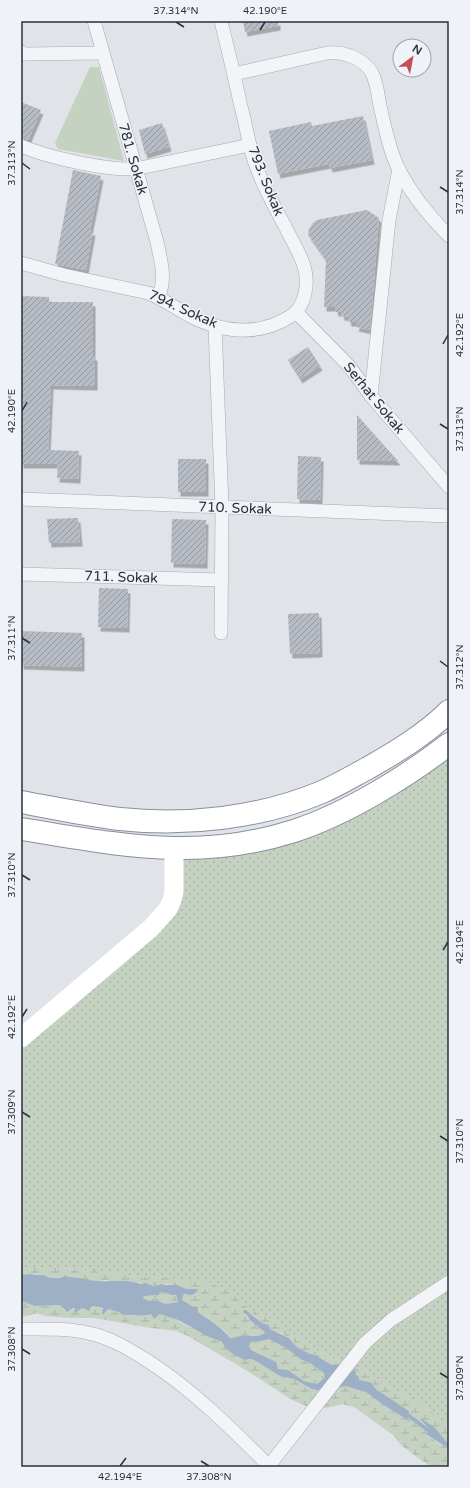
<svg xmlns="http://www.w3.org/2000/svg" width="470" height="1488" viewBox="0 0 470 1488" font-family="'Varela Round',sans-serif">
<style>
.grass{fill:url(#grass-dots)}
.wetland{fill:url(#wetland-marsh);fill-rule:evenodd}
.park{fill:#c5d1c1}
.water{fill:#9db0c6;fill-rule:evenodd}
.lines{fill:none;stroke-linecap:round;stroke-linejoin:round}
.stream{stroke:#9db0c6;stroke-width:3.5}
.building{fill:url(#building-hatch);filter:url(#shadow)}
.street-casing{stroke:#a5aab2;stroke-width:14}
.highway-casing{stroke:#88909e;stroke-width:24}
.street{stroke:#f2f4f7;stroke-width:13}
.secondary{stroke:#fff;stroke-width:19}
.highway{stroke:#fff;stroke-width:22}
.ticks{fill:none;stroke:#29303e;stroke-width:1.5}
.labels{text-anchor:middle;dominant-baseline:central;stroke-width:3;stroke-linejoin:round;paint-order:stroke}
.street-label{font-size:14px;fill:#29303e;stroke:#eff2f6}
.neatline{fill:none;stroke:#29303e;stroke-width:1.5}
.ticks-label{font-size:10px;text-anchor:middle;fill:#29303e}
</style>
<defs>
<pattern id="grass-dots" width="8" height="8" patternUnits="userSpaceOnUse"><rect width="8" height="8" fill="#c5d1c1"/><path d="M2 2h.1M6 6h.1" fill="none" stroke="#a9b4a7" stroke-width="1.8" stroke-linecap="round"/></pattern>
<pattern id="wetland-marsh" width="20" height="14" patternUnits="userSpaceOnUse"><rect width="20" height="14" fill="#c5d1c1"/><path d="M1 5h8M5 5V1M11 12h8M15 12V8" fill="none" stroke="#a9b4a7"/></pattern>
<pattern id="building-hatch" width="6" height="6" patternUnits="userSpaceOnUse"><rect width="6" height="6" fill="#b7bcc4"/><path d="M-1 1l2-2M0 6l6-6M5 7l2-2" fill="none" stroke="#9599a1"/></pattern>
<filter id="shadow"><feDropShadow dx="2.5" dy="4.5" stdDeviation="0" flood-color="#0004"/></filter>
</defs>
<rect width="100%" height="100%" fill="#e0e3e8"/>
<path class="grass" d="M449,757V1424L440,1416L423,1406L419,1400L400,1393L380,1381L370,1373L326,1355L311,1347L277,1322L259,1314L246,1306L231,1293L211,1283L184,1281L162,1277L151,1278L140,1277L117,1273L59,1268H26L21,1269V1038L168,909L174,859L328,829L356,816L396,795Z"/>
<g class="wetland">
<path d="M26,1268H59L117,1273L140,1277L151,1278L162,1277L184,1281H207L231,1293L246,1306L259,1314L277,1322L311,1347L326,1355L370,1373L380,1381L400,1393L419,1400L423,1406L440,1416L449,1424V1467H431L402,1446L393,1435L354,1407L342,1404L327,1408L306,1406L292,1400L249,1372L188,1336L176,1331L144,1327L95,1318H69L45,1316L37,1313L27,1316H21V1302H25L34,1306L59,1305L61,1306L65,1311L75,1308L76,1312L82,1308L88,1310L93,1306L103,1309L102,1314H105L108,1309L132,1315L151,1314L154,1319L160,1314C167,1315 176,1319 183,1324L222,1342L226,1349L233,1354L243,1359L254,1360L280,1376L294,1379L312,1389L322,1391L346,1386L355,1389L366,1392L382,1404L404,1417L409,1421V1411L377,1390L370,1382L359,1380L355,1374L356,1372L332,1365L325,1360L310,1354L297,1347L292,1340L281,1333L270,1329L269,1325L262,1323L251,1313L245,1314L264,1330L266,1333L265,1334L254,1337L240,1336L231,1338L224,1330L218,1327L206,1317L198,1312L194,1306L187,1304L182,1300L184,1293C190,1297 194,1295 198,1290L196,1289H187L178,1286L167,1284L154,1287L138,1282L122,1281L111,1282L106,1280L100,1281H90L67,1277L61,1278L56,1277H46L36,1274L21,1275V1269ZM421,1421C432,1425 439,1432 446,1441L442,1446L426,1434L429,1433L430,1430Z"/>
<path d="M164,1292L171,1295H176L178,1302L165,1304L158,1301H149L143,1298L144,1296L159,1295V1293Z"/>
<path d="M269,1339L286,1348L304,1361L310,1363L324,1373L325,1377L317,1384L304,1381L288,1370L278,1369L270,1359L251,1350L249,1346L250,1341H251Z"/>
</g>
<path class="park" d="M90,67H99L124,161L58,149L55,143Z"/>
<g class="water">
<path d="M29,1274C35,1274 39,1276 43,1275C48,1279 55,1277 61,1278L65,1276C71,1278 77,1277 83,1279C89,1280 93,1281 99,1281C111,1282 130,1279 141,1284L146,1283L154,1287L162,1284L164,1285H176L187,1289H197L198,1290C194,1295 190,1297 184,1293L182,1300L192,1306L198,1307V1312C205,1317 226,1331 229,1337L231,1338L240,1336H258L266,1333L250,1320L248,1316L243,1312L244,1310H246L262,1323L269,1325L270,1329L289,1338L297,1347L310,1354L315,1355L332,1365L337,1364L357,1372L355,1374L359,1377V1380L370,1382L377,1390L409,1411L408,1418L411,1422L382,1404L366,1392L355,1389L346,1386L322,1391L312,1389L294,1379L280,1376L254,1360L250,1359L245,1360L233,1354L226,1349L222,1342L207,1336L178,1320L160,1314L154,1319L151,1314C145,1317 130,1314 123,1315L119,1312L108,1309L104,1314H102L103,1308L93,1306L90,1308V1311L82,1308L75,1313V1308H73L67,1312L61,1306L59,1305L34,1306L25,1302H21V1275ZM164,1292L171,1295H176L178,1302L165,1304L158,1301H149L143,1298L144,1296L159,1295V1293ZM269,1339L286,1348L302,1360L310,1363L324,1373L325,1377L317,1384L304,1381L288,1370L278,1369L276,1362L251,1350L249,1346L251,1341H261Z"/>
<path d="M420,1419H422L434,1427L446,1441L444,1446L426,1434V1433H429L430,1430Z"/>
</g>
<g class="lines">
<g class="stream">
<path d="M405,1413L432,1433"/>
<path d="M442,1441L449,1446"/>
</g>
</g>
<g class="building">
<path d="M243,21H278V26L245,32Z"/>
<path d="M21,102L41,110L28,140L21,137Z"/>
<path d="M363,116L372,160L330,168L329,164L278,174L269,131L311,122L312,126Z"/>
<path d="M162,123L169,147L145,154L139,130Z"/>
<path d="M73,170L101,176L90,231H93L86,270L55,264Z"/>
<path d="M367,210L379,218L370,330L356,327L358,322H349L348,317L342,316L341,312H336L335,307H324L326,260L308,235L309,229L313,223L317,220Z"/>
<path d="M21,296L49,297V302H93V356H95V386L51,385L48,450L79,451L78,479L57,478L58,464H21Z"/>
<path d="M308,347L320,366L300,379L288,360Z"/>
<path d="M357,415L398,461L357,460Z"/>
<path d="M298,456L321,457L320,500L297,499Z"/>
<rect x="178" y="459" width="28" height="33"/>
<path d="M78,518L80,542L49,543L47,519Z"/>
<path d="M172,519L206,520L205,564L171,563Z"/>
<path d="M99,588L128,589L127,628L98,627Z"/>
<path d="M319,613L320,653L290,654L288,614Z"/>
<path d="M21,631L82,633V667L21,665Z"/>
</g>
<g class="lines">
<g class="street-casing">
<g id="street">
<path d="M94,21L157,242C161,263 166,275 159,297"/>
<path d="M21,52L24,54L102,53"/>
<path d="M234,74L327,53C343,51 363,58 372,73C377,83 378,95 380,106C385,127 389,150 399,170C412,195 429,216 449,236"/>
<path d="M21,146C50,158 104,170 135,169L250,145"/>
<path d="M21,263L64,275L148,293C163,299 176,308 190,316C224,333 258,337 291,316C306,306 309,283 304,266C300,253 292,241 286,228C274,206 262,184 254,160C248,142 246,124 241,107C235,78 228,50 221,21"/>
<path d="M296,312L349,366L371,396L449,487"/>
<path d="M215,326L222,507L221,633"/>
<path d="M371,396L389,220L399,169"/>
<path d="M21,499L449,516"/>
<path d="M21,574L221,580"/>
<path d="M21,1329C43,1329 66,1328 88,1333C109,1337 129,1349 148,1361C193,1390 231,1428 269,1466"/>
<path d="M268,1467L365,1343L391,1320L449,1282"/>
</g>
</g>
<g class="highway-casing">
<g id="highway">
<path d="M21,802C54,808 87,815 120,819C187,826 260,818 322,792C338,785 353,776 368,768C396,752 426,734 449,711"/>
<path d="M21,829C72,837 123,847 174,848C214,849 256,843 294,831C346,814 405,778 449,744"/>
</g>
</g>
<use href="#street" class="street"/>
<path class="secondary" d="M21,1038L151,928L168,909L172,900L174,892V848"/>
<use href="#highway" class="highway"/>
</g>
<path class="ticks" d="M176,22L184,27M260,30L265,22M22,163L30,169M440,187L448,192M443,344L448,335M22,411L27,402M440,424L448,429M22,638L30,643M440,661L448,667M22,875L30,880M443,950L448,942M22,1017L27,1009M22,1112L30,1117M440,1136L448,1141M22,1349L30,1354M440,1373L448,1378M201,1461L209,1466M120,1466L126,1458"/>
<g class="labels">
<g class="street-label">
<text transform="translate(133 159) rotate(74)">781. Sokak</text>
<text transform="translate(266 181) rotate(68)">793. Sokak</text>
<text transform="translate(183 309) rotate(24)">794. Sokak</text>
<text transform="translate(374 398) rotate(51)">Serhat Sokak</text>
<text transform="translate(235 508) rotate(2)">710. Sokak</text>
<text transform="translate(121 577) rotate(2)">711. Sokak</text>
</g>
</g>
<rect width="470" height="1488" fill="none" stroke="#eff2f6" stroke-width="44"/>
<g transform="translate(412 58) rotate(32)"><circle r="19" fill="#eff2f6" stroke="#a0a4ac"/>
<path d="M0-3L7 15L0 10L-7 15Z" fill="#c64b5a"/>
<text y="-6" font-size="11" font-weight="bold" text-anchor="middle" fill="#29303e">N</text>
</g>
<rect x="22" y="22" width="426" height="1444" class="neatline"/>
<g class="ticks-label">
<text x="176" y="14">37.314°N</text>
<text x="265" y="14">42.190°E</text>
<text transform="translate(11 163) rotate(-90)" y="4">37.313°N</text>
<text transform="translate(459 192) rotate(-90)" y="4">37.314°N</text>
<text transform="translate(459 335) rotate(-90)" y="4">42.192°E</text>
<text transform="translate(11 411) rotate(-90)" y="4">42.190°E</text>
<text transform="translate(459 429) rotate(-90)" y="4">37.313°N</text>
<text transform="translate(11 638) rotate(-90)" y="4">37.311°N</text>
<text transform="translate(459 667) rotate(-90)" y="4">37.312°N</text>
<text transform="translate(11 875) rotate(-90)" y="4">37.310°N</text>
<text transform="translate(459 942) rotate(-90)" y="4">42.194°E</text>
<text transform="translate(11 1017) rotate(-90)" y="4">42.192°E</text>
<text transform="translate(11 1112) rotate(-90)" y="4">37.309°N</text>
<text transform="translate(459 1141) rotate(-90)" y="4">37.310°N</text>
<text transform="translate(11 1349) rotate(-90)" y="4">37.308°N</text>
<text transform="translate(459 1378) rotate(-90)" y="4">37.309°N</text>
<text x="120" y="1480">42.194°E</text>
<text x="209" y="1480">37.308°N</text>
</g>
</svg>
